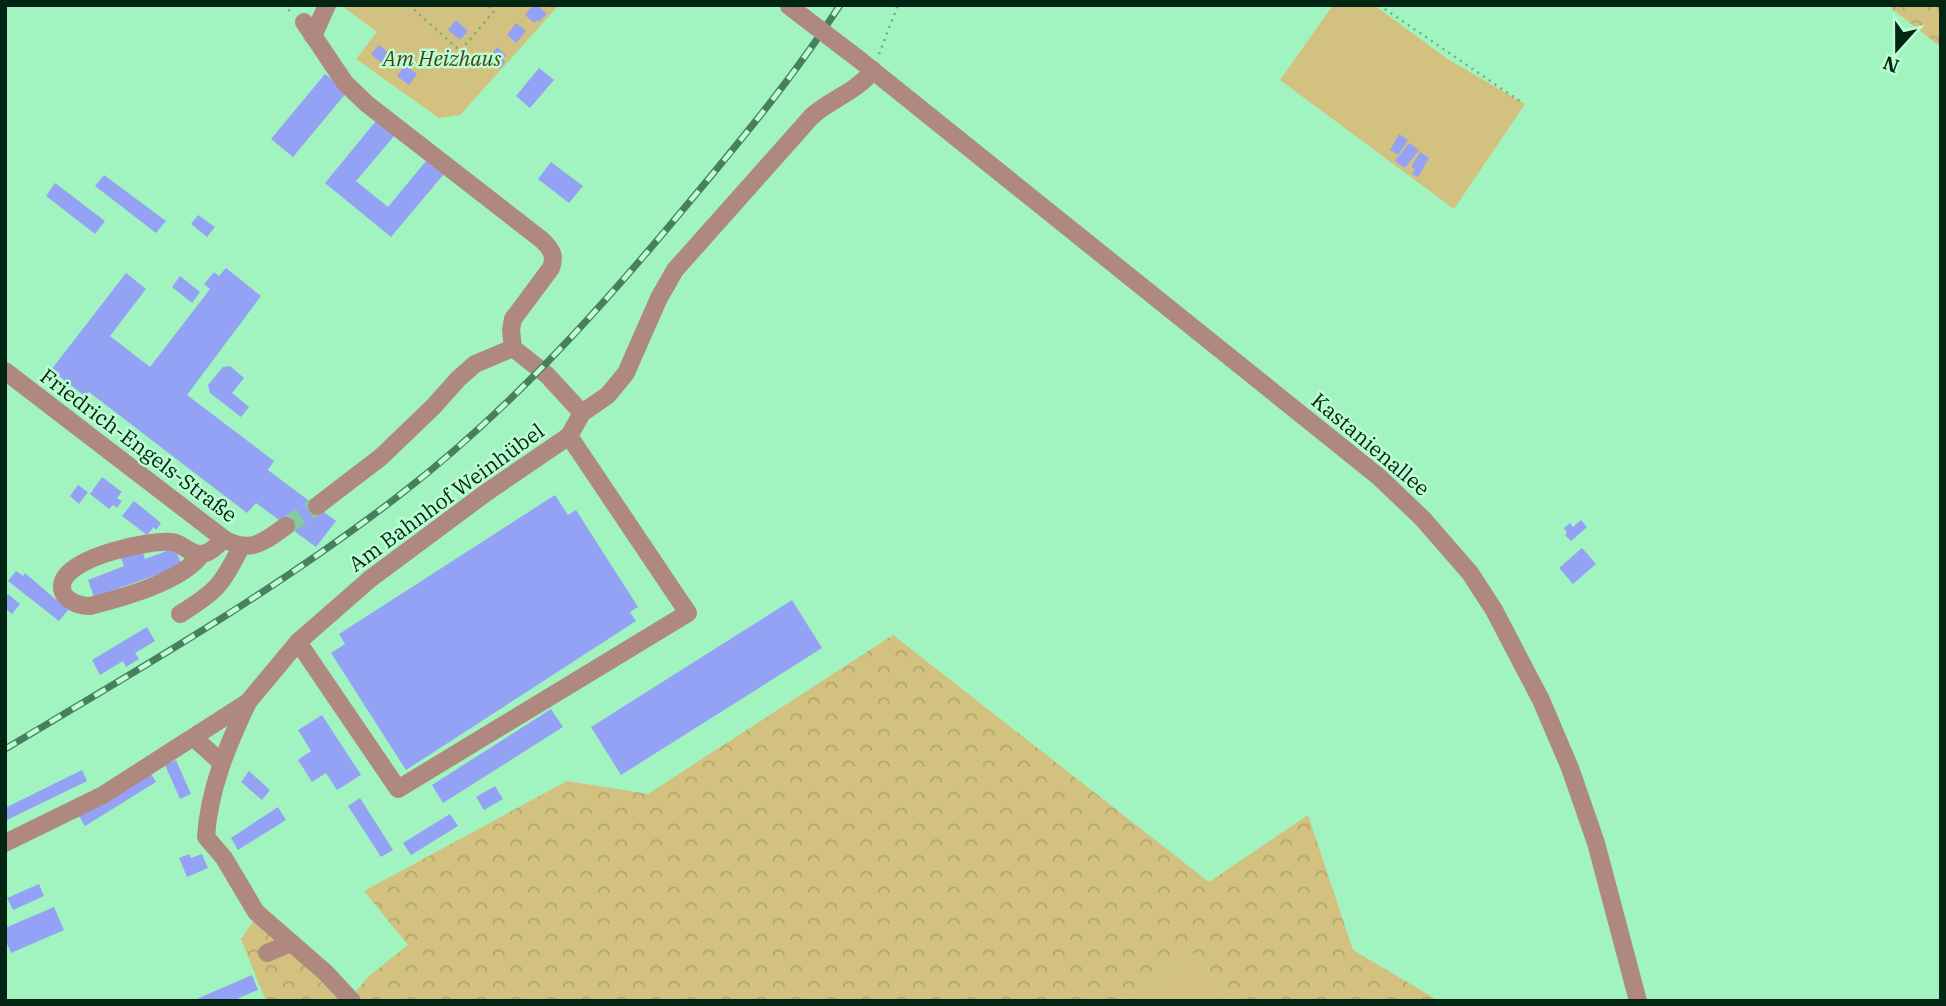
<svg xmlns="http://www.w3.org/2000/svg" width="1946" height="1006" viewBox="0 0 1946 1006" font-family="'IBM Plex Serif',serif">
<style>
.green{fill:#d2c17f}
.forest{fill:url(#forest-crowns)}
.building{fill:#94a2f5}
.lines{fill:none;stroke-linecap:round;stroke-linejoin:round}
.minor-tunnel{stroke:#81cb9d;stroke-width:18;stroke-dasharray:18 9;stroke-linecap:butt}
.path{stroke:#6baf86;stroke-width:2.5;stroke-dasharray:2 5;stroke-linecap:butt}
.minor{stroke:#af897f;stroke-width:18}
.rail-casing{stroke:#48805f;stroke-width:7}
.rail{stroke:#bcfdd3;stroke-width:4.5;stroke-dasharray:13;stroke-linecap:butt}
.minor-bridge{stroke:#af897f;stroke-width:18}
.labels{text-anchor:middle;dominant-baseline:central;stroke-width:5;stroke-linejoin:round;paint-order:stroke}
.park-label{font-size:21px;font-style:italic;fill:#493f16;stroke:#bcfdd3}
.street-label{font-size:21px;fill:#022613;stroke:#bcfdd3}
</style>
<defs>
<pattern id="forest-crowns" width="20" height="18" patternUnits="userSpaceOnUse" patternTransform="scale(1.75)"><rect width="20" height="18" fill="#d2c17f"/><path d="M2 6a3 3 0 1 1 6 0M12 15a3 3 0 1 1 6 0" fill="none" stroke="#b3a66d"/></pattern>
</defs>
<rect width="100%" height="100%" fill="#a1f4c0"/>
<g class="green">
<path d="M341,5H559L460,115L439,118L356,59L377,32Z"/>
<path d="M1333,5H1374L1449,60L1525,104L1454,209L1280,80Z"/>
<path d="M1198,951L1226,1001H1123Z"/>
</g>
<g class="forest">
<path d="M1890,5H1941V47L1892,9Z"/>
<path d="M893,635L1209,882L1308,815L1353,950L1439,1001H1226L1198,951L1123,1001H356L352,996L368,977L408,945L364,891L567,781L648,794Z"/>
<path d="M255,919L348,1001H266L241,939Z"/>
</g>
<g class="building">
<path d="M533,5H537L547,14L539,22L537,20L534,23L525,15Z"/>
<path d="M456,20L468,31L460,40L448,30Z"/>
<path d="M516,23L526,31L516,43L507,35Z"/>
<path d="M379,45L391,55L383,64L371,54Z"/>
<path d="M497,47L506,55L503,59L505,62L500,69L488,59Z"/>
<path d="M405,65L417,74L409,85L397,76Z"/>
<path d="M539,68L554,80L530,108L516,96Z"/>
<path d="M325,74L347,92L293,157L271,139Z"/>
<path d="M376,121L395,135L356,181L388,207L426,161L444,174L391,237L325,183Z"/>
<path d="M1399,134L1408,140L1398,155L1390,150Z"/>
<path d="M1409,143L1419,150L1405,168L1395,161Z"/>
<path d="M1420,152L1429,158L1418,177L1412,174L1415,169L1411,167Z"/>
<path d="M551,162L583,186L569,203L538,179Z"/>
<path d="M104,175L166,221L156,233L95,186Z"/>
<path d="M55,183L105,221L95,234L46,196Z"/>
<path d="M198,215L215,227L207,237L191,224Z"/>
<path d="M226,268L261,296L187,395L274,461L268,470L336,521L316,547L256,503L247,513L89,392L85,396L51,370L126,273L146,289L110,336L150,367L210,289L204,284L214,272L219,276Z"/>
<path d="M180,276L200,292L192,303L172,287Z"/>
<path d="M230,366L244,378L232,393L249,407L241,417L210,393L208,385L223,367Z"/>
<path d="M102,477L122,492L117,498L122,501L117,508L113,505L109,509L90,494Z"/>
<path d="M78,485L88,492L79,504L70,496Z"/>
<path d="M555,495L568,515L576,510L638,607L630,612L636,621L406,770L331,653L345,644L339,634Z"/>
<path d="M134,501L161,523L156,530L154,527L147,535L122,516Z"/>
<path d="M1581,520L1587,527L1571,541L1565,535L1567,533L1564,528L1570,523L1573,527Z"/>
<path d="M175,548L182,566L94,597L88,580L124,566L121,558L142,550L145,559Z"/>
<path d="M1582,548L1596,564L1573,584L1559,568Z"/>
<path d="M16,571L23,576L25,573L68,610L59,621L8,581Z"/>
<path d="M8,594L20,604L12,614L5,608V598Z"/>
<path d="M792,600L822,648L621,775L591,727Z"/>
<path d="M147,627L155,641L135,653L139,659L126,667L123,661L100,675L92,660Z"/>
<path d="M551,709L563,727L443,803L432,785Z"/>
<path d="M322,715L361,775L337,790L326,773L312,782L298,760L311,751L298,730Z"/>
<path d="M176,760L191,794L180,799L165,765Z"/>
<path d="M82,770L87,781L5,821V808Z"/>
<path d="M249,771L270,790L262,800L241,782Z"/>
<path d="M150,772L156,782L85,826L79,816Z"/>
<path d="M495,786L503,799L484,810L476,797Z"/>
<path d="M360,798L393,850L381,857L348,806Z"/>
<path d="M278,807L286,820L238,850L231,838Z"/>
<path d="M450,814L458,826L411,855L403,843Z"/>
<path d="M189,854L191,858L202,854L208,868L187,877L179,858Z"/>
<path d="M39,884L44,896L13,910L7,898Z"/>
<path d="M54,907L64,930L11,953L5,939V928Z"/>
<path d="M252,975L258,990L232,1001H192Z"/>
</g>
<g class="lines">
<path class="minor-tunnel" d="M286,526L317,506"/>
<g class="path">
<path d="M283,5L291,12"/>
<path d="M409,5L460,51L494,11L488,5"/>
<path d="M1379,5L1521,102"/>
<path d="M879,54L898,5"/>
</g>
<g class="minor">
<path d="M304,22L345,83L367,104L542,240C551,249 556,255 551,268L513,319L511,330L513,348"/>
<path d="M313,36L327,5"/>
<path d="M861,61L1379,477L1423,519L1470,573L1494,610L1541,700L1570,768L1596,843L1638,1001"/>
<path d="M5,371L224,539C251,554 263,542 286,526"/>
<path d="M317,506L381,457L434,406L458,379L475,364L513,348L547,375L582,413"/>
<path d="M202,554C181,582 124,597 90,606C77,606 57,598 63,581C73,556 148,540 172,542C183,543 189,555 202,554C210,553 218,545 224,539"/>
<path d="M180,614C217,591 221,586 241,547"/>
<path d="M298,642L398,789L688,613L569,436"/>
<path d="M248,702C228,744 209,789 206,837L224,858L256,912L326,973L352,1001"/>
<path d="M194,738L222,763"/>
<path d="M5,843L103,795L248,702L298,642L370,579L487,492L569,436L582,413L608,395L626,373L659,298L675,270L812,116C831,99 858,91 873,70"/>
<path d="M267,953L291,943"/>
</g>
<g class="rail-casing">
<path id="rail" d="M5,749C141,668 277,590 401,494C507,412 596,314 681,212C737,145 793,78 840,5"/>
</g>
<use href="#rail" class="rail"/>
<path class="minor-bridge" d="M789,6L861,61"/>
</g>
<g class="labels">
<g class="park-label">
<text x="442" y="58">Am Heizhaus</text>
</g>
<g class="street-label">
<text transform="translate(1371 444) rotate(40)">Kastanienallee</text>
<text transform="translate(139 445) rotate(37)">Friedrich-Engels-Straße</text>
<text transform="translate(446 497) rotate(-36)">Am Bahnhof Weinhübel</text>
</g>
</g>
<rect width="1946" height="1006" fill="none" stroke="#022613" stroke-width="14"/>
<g transform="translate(1897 49) rotate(201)" stroke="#bcfdd3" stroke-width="5" paint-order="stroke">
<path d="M0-5L12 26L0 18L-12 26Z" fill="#022613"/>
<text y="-10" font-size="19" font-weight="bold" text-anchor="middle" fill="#022613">N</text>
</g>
</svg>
